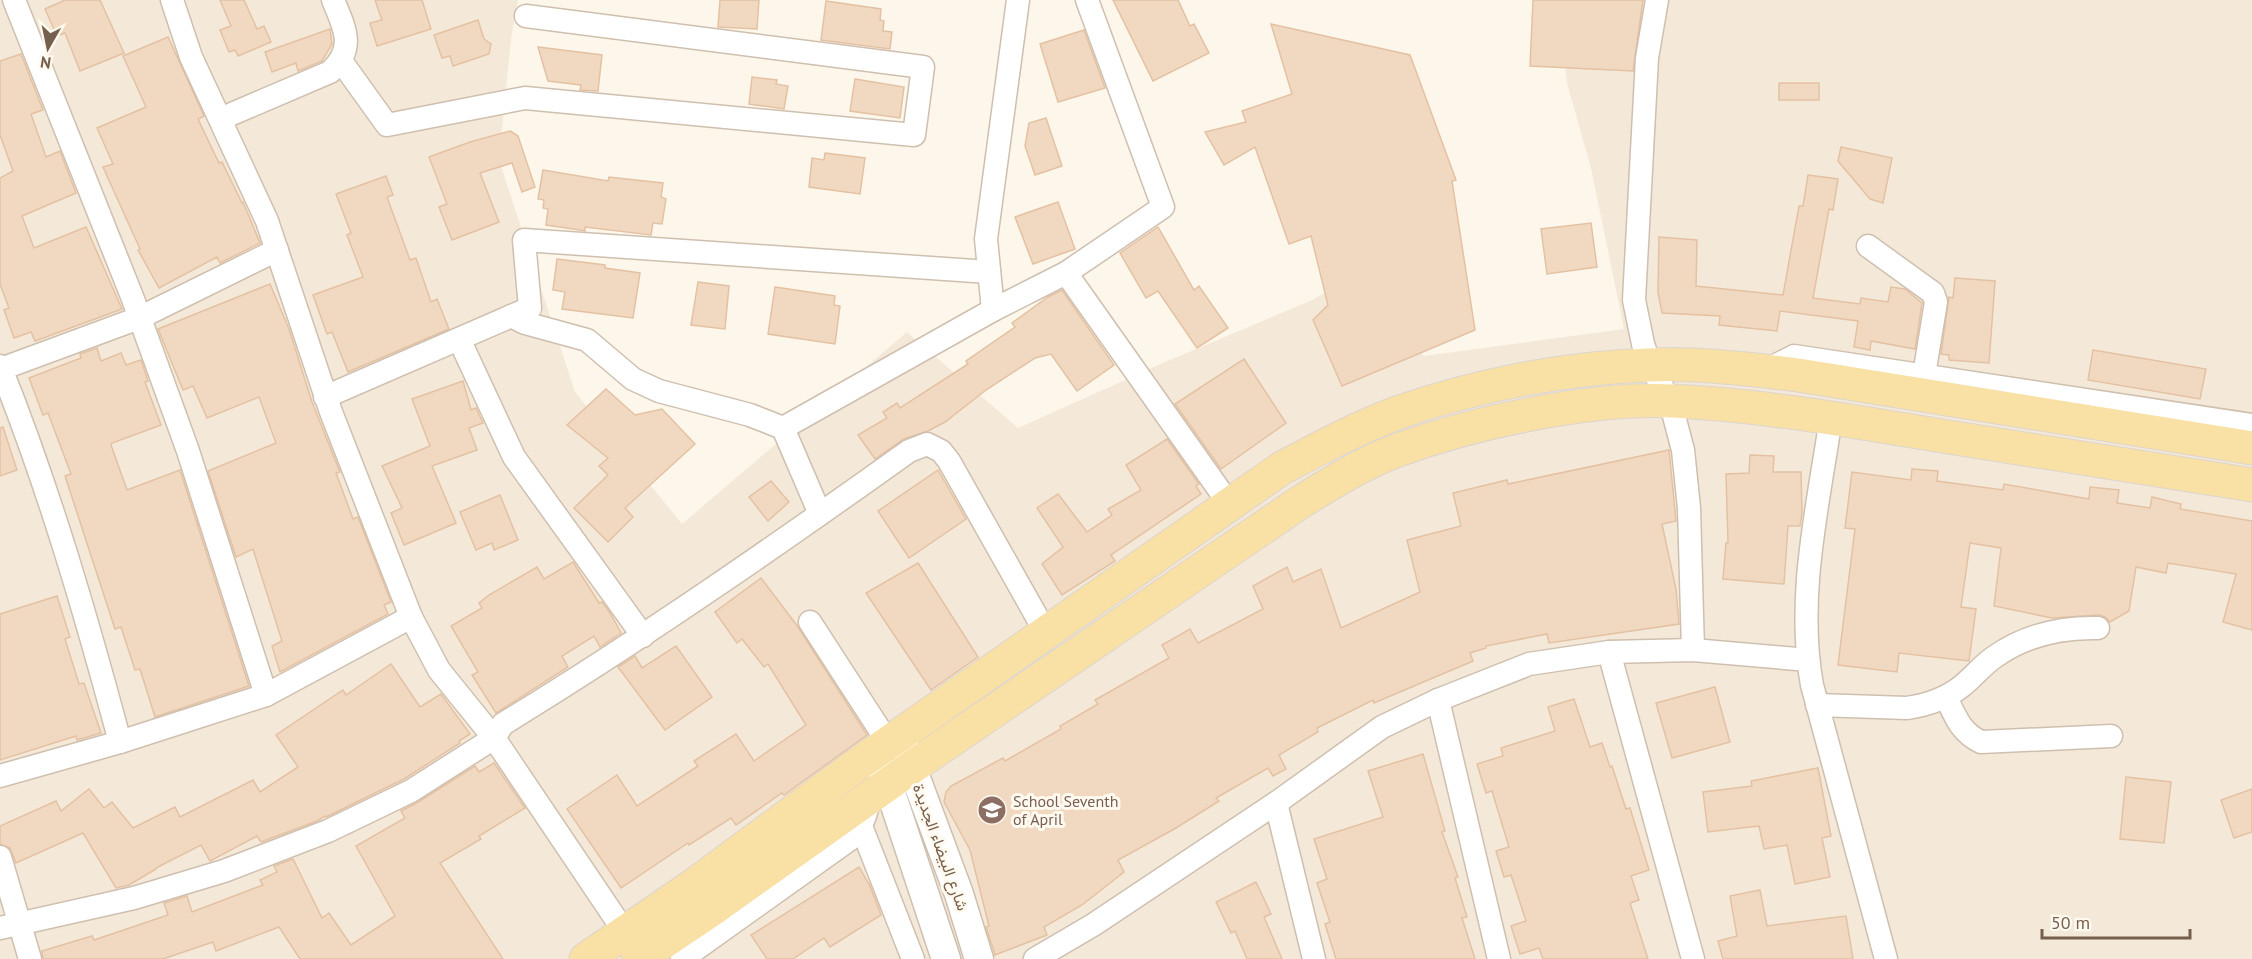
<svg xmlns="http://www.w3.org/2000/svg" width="2252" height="959" viewBox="0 0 2252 959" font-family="'PT Sans',Vazirmatn,sans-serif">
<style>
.residential{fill:#f4e9d8}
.building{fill:#f1d9c1;stroke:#e4c1a2;stroke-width:1.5}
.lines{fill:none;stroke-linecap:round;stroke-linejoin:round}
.minor-casing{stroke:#cfbfaf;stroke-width:25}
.tertiary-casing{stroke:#cfbfaf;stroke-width:31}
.primary-casing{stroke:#dcd5d1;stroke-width:35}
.minor{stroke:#fff;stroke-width:22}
.tertiary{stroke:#fff;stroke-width:28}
.primary{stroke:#f9e0a4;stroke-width:33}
.labels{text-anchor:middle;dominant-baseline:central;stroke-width:6;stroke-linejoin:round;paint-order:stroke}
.education-label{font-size:16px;fill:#785e54;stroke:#fffaf0;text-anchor:start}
.street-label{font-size:16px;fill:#775f4d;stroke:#fffaf0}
</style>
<rect width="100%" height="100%" fill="#fcf7ea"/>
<path class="residential" d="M0,0H518L511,39L499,160L575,392L682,524L907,332L1018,428L1163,363L1310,301L1368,269L1424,356L1624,329L1591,168L1567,83L1559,0H2252V959H0Z"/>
<g class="building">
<path d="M65,0H100L124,53L80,71L65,33L57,36L45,9Z"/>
<path d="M220,0H244L257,29L264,26L271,42L238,56L235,50L229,52L220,30L231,26Z"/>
<path d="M375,0H422L431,29L377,46L370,23L382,20Z"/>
<path d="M720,0H759L757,29L718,27Z"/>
<path d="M1113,0H1178L1190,26L1194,24L1209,53L1153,81Z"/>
<path d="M1533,0H1643L1633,71L1530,66Z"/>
<path d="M826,1L881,9L880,20L884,21L883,31L892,32L890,49L821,40Z"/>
<path d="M478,20L484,39L491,44L489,54L453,66L450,56L442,58L434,35Z"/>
<path d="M1271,24L1410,55L1456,180L1452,181L1475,330L1342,386L1313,320L1328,305L1311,236L1289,244L1255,147L1224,165L1205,132L1246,122L1242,111L1292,94Z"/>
<path d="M330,29L332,44L322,61L298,71L296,63L272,72L265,52Z"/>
<path d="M1084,30L1105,88L1058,102L1040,44Z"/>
<path d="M168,37L204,116L198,119L219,163L222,162L242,203L243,202L260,243L220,263L217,257L159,288L138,250L140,249L103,167L113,164L97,128L146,107L123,56Z"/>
<path d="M538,47L602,55L598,91L580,90L581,85L548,81Z"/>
<path d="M21,54L43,110L31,114L46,157L60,151L76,193L22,216L34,248L86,227L122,309L35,341L31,332L14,338L4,310L9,308L0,284V178L13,171L0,135V61Z"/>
<path d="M752,77L777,80L776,84L788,86L784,109L749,104Z"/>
<path d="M855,79L904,87L900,118L850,111Z"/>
<rect x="1779" y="83" width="40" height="17"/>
<path d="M1046,118L1062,166L1035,175L1025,146L1029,123Z"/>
<path d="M510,131L518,136L535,187L522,192L512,163L480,173L499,222L452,240L439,207L447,204L429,157L470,142Z"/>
<path d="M1841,147L1892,158L1883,203L1870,199L1838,161Z"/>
<path d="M825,153L865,158L860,194L809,187L812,158L824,160Z"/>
<path d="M543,170L608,181L609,177L663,183L661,197L666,199L662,224L653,223L651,235L585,227V231L580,230L546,225L548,209L543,208L544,200L538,199Z"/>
<path d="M1808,175L1838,179L1833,210L1829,209L1813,298L1860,304L1861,298L1888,302L1891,287L1905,289L1922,303L1915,349L1871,341L1870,350L1854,347L1858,321L1780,311L1777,331L1719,325L1720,316L1662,313L1658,292L1659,237L1697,240L1696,286L1783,295L1799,206H1803Z"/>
<path d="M386,176L393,195L387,197L410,260L416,258L431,302L437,299L449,329L348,372L332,332L327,334L313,295L363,277L347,235L351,233L336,194Z"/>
<path d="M1058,202L1075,249L1033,264L1015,217Z"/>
<path d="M1591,223L1597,267L1547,274L1541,229Z"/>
<path d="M1158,227L1194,290L1199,286L1228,328L1197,348L1158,291L1146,298L1120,253Z"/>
<path d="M557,259L605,265V268L640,273L633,318L562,309L565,292L553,290Z"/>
<path d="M1955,278L1995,281L1989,363L1949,360V355L1941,354L1949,297L1953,298Z"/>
<path d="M698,282L729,286L725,329L691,325Z"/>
<path d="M270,284L289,329L312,402L340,472L336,473L353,519L358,517L391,602L384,605L388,614L280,672L272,646L282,641L253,549L236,557L208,471L276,443L259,397L207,418L193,386L183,390L158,329Z"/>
<path d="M775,287L835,296L834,305L840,306L835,344L768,334Z"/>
<path d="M1062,290L1114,365L1077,391L1051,354L1035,358L986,390L945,422L928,431L904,439L875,459L858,435L887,418L883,412L897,403L900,408L968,364L966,361L1015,327L1012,323L1048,297Z"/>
<path d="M97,348L101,361L121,353L126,365L141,360L148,381L145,382L161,425L112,443L111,445L127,490L180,470L249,686L155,717L140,669L135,670L121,627L115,629L65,476L71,474L48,413L43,415L29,378L81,358L80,354Z"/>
<path d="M2093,350L2206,369L2200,399L2088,380Z"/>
<path d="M1244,359L1286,423L1221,469L1175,404Z"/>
<path d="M463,381L471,410L476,408L483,423L469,428L477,450L432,466L456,523L404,545L391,513L402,508L382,466L430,446L412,399Z"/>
<path d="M606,389L635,415L662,409L695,444L625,508L633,517L608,542L574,508L608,475L599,466L608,458L567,425Z"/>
<path d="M3,427L17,470L0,476V428Z"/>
<path d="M1167,439L1199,484L1196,486L1201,494L1111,555L1115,561L1062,595L1042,564L1063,547L1037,508L1058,494L1087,532L1112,515L1108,509L1141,490L1126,465Z"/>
<path d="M1669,450L1676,521L1662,524L1676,589L1679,624L1549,643L1547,634L1486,646V648L1470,653L1473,661L1374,703L1373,700L1317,728L1318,732L1279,755L1286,769L1273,776L1268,768L1216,798L1219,801L1176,828L1118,860L1124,872L1082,905L1044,927L1047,935L995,955L986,927L989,926L970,850L944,802L946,792L951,786L1003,758L1005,761L1061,729L1060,726L1098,704L1095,700L1169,658L1162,645L1190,629L1198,643L1263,609L1253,586L1287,567L1293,582L1321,569L1341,628L1420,592L1407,540L1461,526L1453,493L1507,480L1508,484Z"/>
<path d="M1750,455L1774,456L1773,472H1801L1802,512L1800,526H1788L1784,584L1723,579L1726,543H1728L1726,474L1749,473Z"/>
<path d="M1912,469L1938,471L1937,481L2003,490L2004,484L2089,499L2090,487L2119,490L2117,503L2150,508L2152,497L2181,504L2180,509L2252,521V630L2223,622L2236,574L2168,563L2166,573L2136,567L2129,611L2110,622L2105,617L2099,615L2052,618L1994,606L2001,548L1970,543L1961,607L1976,609L1969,661L1899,653L1897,672L1838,665L1855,529L1845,528L1852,472L1911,480Z"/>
<path d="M938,470L966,519L909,558L878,511Z"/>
<path d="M771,481L789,502L768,521L749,497Z"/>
<path d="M500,495L518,540L494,550L492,543L476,550L460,512Z"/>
<path d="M573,562L599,603L602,602L610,613L621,633L600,647L594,636L562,656L568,667L496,713L472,675L478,672L451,626L482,608L479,603L489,595L537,567L544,579Z"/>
<path d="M918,563L978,657L931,690L866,593Z"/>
<path d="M761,578L798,627L867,735L784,795L782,793L736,825L731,818L689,845L688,843L621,888L567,809L617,775L637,806L698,766L694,761L736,734L754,761L806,725L768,664L764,667L742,639L737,643L715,612Z"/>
<path d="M57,596L70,637L65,639L79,684L84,683L101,733L77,740L76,736L0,760V614Z"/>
<path d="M676,646L712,697L665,730L618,667L635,656L642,668Z"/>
<path d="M391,664L420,707L441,694L470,734L459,741L460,743L404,779L326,817L325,816L317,821L261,842L257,836L210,861L201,845L156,868V869L129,885L116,888L83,833L16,863L10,848L0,844V826L56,801L61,811L89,789L104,808L112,802L133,828L175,807L180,817L253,780L260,792L298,767L276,735L343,690L346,695Z"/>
<path d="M1715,687L1730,742L1672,758L1656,703Z"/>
<path d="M1574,699L1590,747L1602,743L1610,767L1612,766L1626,809L1630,808L1649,870L1631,876L1639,900L1630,903L1648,959H1543L1539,948L1520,954L1511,926L1526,921L1511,875L1504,877L1496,851L1509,847L1492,791L1486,793L1477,764L1503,756L1501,748L1555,731L1548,707Z"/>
<path d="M1423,754L1445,831L1442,832L1458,877L1455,878L1467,917L1462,918L1475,959H1336L1325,924L1330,922L1317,883L1327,879L1314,839L1383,817L1368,771Z"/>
<path d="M494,763L525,808L479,836L481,839L440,863L503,959H300L279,927L216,951L213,942L163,959H43L42,951L92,936L94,940L168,915L164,903L187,896L192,912L263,885L260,880L277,872L274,866L293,859L322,918L329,913L351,945L395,916L356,846L405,818L401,811L418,802L475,766L479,772Z"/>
<path d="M1818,768L1831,836L1822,838L1830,877L1795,884L1787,845L1764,849L1759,826L1708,832L1703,792L1752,786L1751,781Z"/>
<path d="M2126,777L2171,782L2164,843L2120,839Z"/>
<path d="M2252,789V832L2234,838L2221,800Z"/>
<path d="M859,867L870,886L881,915L830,947L824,938L793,959H767L751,935Z"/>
<path d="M1256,882L1271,914L1264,917L1282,959H1247L1235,931L1231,933L1216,902Z"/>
<path d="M1760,890L1767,926L1846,916L1853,959H1723L1718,941L1737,936L1730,896Z"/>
</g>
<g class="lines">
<g class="minor-casing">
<g id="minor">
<path d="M14,0L133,299L188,451L266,695"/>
<path d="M172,0L191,57L267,221L331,412L411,617L439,670L494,738L632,943"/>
<path d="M1657,0L1647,58L1634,300L1643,344L1650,365L1670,401L1683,450L1689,508L1693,650"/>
<path d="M341,61L387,125L525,98L914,135L923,67L526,16"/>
<path d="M220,119L330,72C356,48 345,29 333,0"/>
<path d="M1868,246L1933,293L1936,302L1924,375"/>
<path d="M1066,273L1163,207L1087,0"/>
<path d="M993,310L986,239L1018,0"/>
<path d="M511,316L525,323L587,340L633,379L659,391L750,415L783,428"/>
<path d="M459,339L514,457L643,636"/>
<path d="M0,366C49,488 86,615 120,742"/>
<path d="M1,369L139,318L277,250"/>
<path d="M1765,371L1794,356L2252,425"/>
<path d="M325,397L530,308L524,240L989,272"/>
<path d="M1831,418C1818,506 1796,597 1812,685L1886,959"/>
<path d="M820,514L783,428L993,310L1066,273L1230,505"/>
<path d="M810,622L889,744"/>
<path d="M1609,652L1693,959"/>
<path d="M1946,697C1955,716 1961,733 1981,742L2111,736"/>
<path d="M1438,700L1499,959"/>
<path d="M1817,705L1907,708C1927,705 1946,699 1962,686C1973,677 1982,666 1993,658C2025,635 2060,627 2098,628"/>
<path d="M0,776L120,742L266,695L411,617"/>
<path d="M1276,803L1314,959"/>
<path d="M861,826L913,959"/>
<path d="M0,857L30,959"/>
<path d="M0,928L134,898L224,871L328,831L411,791L494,738L503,724C642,639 776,546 909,451L927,444L941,451L949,461L1046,633"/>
<path d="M682,959L853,837C862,824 871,810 866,794"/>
<path d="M1035,959L1093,925L1276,803L1382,727L1438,700L1529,664L1609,652L1693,650L1808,660"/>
</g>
</g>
<g class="tertiary-casing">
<g id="tertiary">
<path d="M904,746L959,894L979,959"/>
<path d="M879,763L888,784L946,959"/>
</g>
</g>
<g class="primary-casing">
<g id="primary">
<path d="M586,959L694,885L858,764L1282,468C1320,448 1357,428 1397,413C1476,385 1565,368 1648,365C1697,363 1750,369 1798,375L2252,448"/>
<path d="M638,959L711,910L912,767L1299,503C1331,483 1363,463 1398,450C1475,422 1592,397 1673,401C1762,405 1849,421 1936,435C2042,452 2147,468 2252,485"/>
</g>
</g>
<use href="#minor" class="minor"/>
<use href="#tertiary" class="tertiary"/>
<use href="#primary" class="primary"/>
</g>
<defs>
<g id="school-disc" transform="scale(1.5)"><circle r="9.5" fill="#8d6e63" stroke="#fffaf0"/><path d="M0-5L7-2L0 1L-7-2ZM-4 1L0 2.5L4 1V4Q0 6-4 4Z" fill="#fff"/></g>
</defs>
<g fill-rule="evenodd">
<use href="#school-disc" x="992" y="810"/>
</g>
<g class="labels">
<g class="education-label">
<text x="1013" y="801">School Seventh<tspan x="1013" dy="18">of April</tspan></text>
</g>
<g class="street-label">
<text transform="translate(941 847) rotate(70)">شارع البيضاء الجديدة</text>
</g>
</g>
<g transform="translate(48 48) rotate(189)" stroke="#fffaf0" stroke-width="4.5" paint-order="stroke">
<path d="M0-4.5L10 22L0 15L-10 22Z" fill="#775f4d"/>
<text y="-9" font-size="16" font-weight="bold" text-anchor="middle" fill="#775f4d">N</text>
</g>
<path d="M2042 929v9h148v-9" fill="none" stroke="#775f4d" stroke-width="3"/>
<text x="2051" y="929" font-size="18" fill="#775f4d" stroke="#fffaf0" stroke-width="4.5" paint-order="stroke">50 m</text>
</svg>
